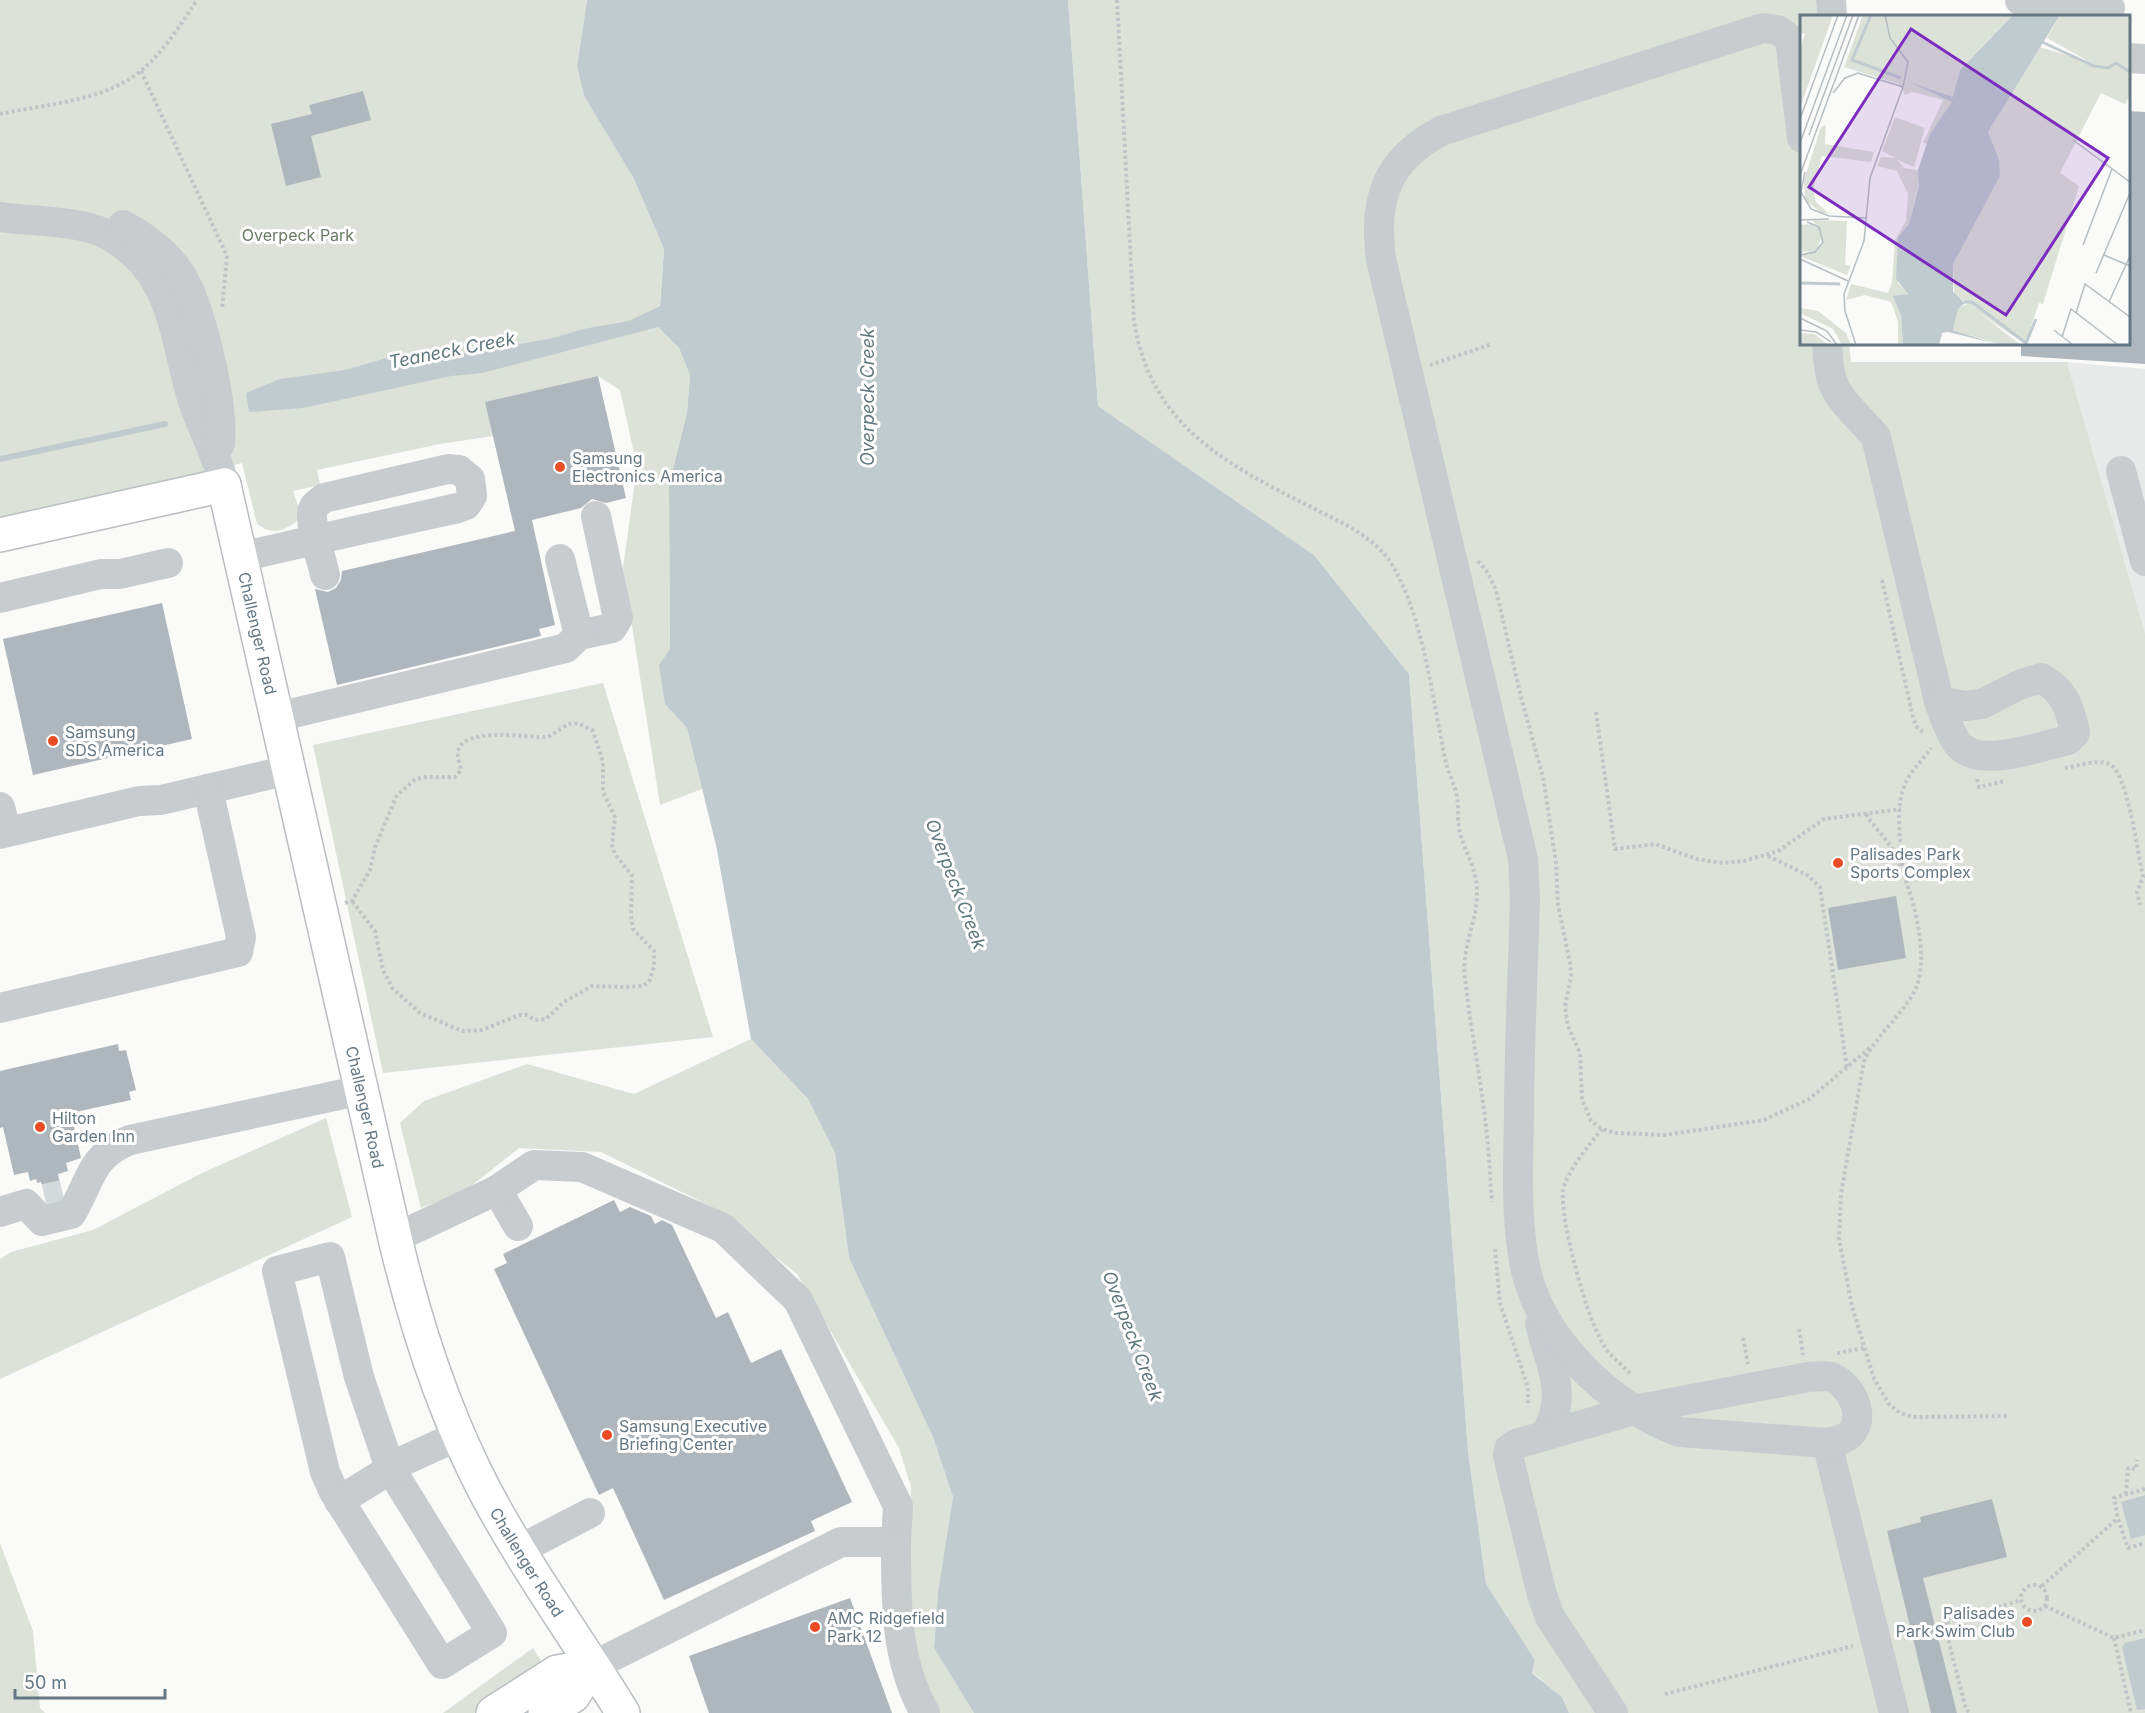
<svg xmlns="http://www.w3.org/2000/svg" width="2145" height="1713" viewBox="0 0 2145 1713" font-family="Inter,sans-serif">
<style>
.built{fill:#e8e9e9}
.green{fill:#dce2d8}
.water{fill:#bfcbcf}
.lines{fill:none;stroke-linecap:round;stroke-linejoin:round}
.stream{stroke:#bfcbcf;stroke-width:6}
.building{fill:#aeb7bd}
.minor-tunnel{stroke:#d4d9db;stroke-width:30;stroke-dasharray:30 15;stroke-linecap:butt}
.major-casing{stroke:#b8bec2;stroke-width:36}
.highway-casing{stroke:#babec1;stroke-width:36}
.path{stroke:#c1c4c6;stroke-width:4;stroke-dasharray:3 3;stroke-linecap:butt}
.minor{stroke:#c8cccf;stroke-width:30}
.major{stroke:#fff;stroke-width:33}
.highway{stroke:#fff;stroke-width:33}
.poi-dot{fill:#ec4c25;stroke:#fff;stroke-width:2}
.labels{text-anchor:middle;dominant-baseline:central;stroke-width:6;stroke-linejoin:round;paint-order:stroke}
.park-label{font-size:16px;fill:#687b63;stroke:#fff}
.poi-label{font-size:16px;fill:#637784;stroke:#fff;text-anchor:start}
.street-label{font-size:16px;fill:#637784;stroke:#fff}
.water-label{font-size:18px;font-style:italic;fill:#5e767e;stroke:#fff}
.inset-river{fill:none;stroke:#bfcbcf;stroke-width:3}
.inset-road{fill:none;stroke:#b5bec3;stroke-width:1.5}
.view{fill:#7b2cbf;fill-opacity:0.15;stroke:#7b2cbf;stroke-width:3}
.inset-edge{fill:none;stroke:#637784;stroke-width:3}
</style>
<rect width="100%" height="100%" fill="#fafaf8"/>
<path class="built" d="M2067,362L2145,369V637Z"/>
<g class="green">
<path d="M0,0H587L577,66L584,96L634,179L664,249L658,327L679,348L690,375L687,413L669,485L670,649L665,704L687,728L702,789L660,805L623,568L637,466L620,390L598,376L486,402L493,436L440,444L317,470L320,485L293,491L299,509L297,521C283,532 271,535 257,524L242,463L181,480L0,517Z"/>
<path d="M1068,0H1816L1817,16H1802V344H1849L1851,362H2067L2145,634V1713H1569L1562,1697L1532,1672L1535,1660L1486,1584L1468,1451L1409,674L1314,555L1098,406Z"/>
<path d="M603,683L713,1037L383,1073L313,745Z"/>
<path d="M751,1039L808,1099L835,1153L849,1258L933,1437L953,1497L938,1592L934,1648L974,1713H935L909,1642L908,1567L911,1487L899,1448L797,1274L712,1207L601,1152L519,1148L465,1191L421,1208L400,1123L424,1101L527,1064L634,1094Z"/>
<path d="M326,1118L352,1217L0,1379V1259L11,1252L93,1230L200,1174Z"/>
<path d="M0,1543L33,1631L40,1708L45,1713H0Z"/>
<path d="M533,1648L545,1667L540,1671L474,1713H443Z"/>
</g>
<g class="water">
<path d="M587,0H1068L1098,406L1314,555L1409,674L1468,1451L1486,1584L1535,1660L1532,1673L1562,1697L1569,1713H974L934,1648L938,1592L953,1497L933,1437L849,1258L835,1153L808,1099L751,1039L716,845L687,728L665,704L659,665L670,649L669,485L687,413L690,375L679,348L658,327L482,373L451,376L303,408L249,412L246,393L280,379L345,370L390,357L442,348L467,354L553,338L583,329L629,321L660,306L664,249L634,179L584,96L577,66Z"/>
<path d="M2145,1495V1535L2131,1539L2121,1502Z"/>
<path d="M2145,1638V1709L2137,1710L2122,1647L2125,1643Z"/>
</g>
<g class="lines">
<path class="stream" d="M0,459L165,424"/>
</g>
<g class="building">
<path d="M363,91L371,120L311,136L321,177L286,186L271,124L312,114L309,105Z"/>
<path d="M2128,111L2145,112V364L2021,356V344H2128Z"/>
<path d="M598,376L626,498L606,503L592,499L581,508L532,520L555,625L539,629L541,636L337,685L315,589L328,592L336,588L341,580L342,571L515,531L485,402Z"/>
<path d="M162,603L192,739L33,775L3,639Z"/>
<path d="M1896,896L1906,958L1838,970L1828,908Z"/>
<path d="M118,1044L119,1051L126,1050L136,1090L129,1092L131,1100L71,1113L81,1158L66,1163L68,1171L58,1174L62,1194L60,1199L48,1202L41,1182L37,1183L36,1179L30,1181L28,1172L14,1175L3,1127L0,1128V1071Z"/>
<path d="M614,1200L620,1212L630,1207L651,1216L655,1224L662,1220L672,1225L716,1318L728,1312L751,1363L781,1349L852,1502L811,1521L815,1531L664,1600L613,1488L599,1495L494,1269L507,1263L503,1254Z"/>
<path d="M1992,1499L2007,1557L1923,1578L1957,1713H1931L1887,1531L1921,1522L1920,1517Z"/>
<path d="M850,1598L892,1713H709L689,1656Z"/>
</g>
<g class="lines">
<path class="minor-tunnel" d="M45,1199L63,1195"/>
<g class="major-casing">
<g id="major">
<path id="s1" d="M224,485L395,1238C416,1327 444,1414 487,1495C528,1571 578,1640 623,1713"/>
</g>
</g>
<g class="highway-casing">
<g id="highway">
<path d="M0,535L224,485"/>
<path d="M493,1713L557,1672L593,1666"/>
<path d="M545,1713L573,1696L593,1666"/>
</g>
</g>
<g class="path">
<path d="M1117,0L1134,321C1151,427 1226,464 1313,508C1340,522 1371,535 1389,560C1423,611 1433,703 1446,763C1449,774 1455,785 1457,797C1459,807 1457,818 1459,828C1463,850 1477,867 1477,891C1478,920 1461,948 1465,978C1471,1034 1483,1089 1488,1146C1490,1165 1490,1184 1492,1202"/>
<path d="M141,71L227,256L222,309"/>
<path d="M0,114C46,104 107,101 143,69C165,50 181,24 197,0"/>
<path d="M1430,365L1492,344"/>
<path d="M1478,561L1488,573L1496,590L1521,697L1543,777L1556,863L1558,905L1570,963L1571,976L1565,1007L1568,1026L1580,1053L1582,1099L1591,1121L1602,1129L1615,1133L1665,1135L1764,1120L1809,1099L1871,1047"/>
<path d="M1882,580L1913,717L1916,726L1925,734"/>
<path d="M1596,712L1615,849L1655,844L1697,859L1722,863L1744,861L1778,851L1824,819L1901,809"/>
<path d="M2065,768C2078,766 2099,758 2111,765C2128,776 2138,855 2143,877L2137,892L2140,905"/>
<path d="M1977,779L1979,787L2005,781"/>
<path d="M1866,814C1873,826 1884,836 1891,847C1910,881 1934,959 1913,994C1899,1018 1876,1036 1864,1061L1841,1194L1839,1239L1852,1306L1874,1379L1889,1404L1900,1413L1913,1417L2007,1416"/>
<path d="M1768,856L1807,875L1820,887L1847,1068"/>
<path d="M1903,872C1901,844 1893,804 1908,778C1915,767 1924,758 1931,748"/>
<path d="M345,903L352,901L370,870L375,847L397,795L416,779L425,777H455L461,770C460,764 457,757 458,751C464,726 529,738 548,737C568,726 569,716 593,731L603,762V792L615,817L612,845L615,854L632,876L631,915L633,929L654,951V966L649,982L642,986L624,987L592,986L564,1002L546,1019L535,1020L527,1015H519L482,1030L462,1031L420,1013L393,989L383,970L375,931L352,901"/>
<path d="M1602,1129C1591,1142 1565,1174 1563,1191C1560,1221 1588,1324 1606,1349C1613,1358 1624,1367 1632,1375"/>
<path d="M1495,1249L1500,1303L1528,1388V1405"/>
<path d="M1799,1329L1803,1355"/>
<path d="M1743,1338L1748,1364"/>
<path d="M1837,1353L1864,1348"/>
<path d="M2145,1489L2114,1498L2118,1519L2128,1548L2145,1543"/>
<path d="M2126,1494L2128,1468L2136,1469L2137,1460"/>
<circle cx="2034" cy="1598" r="13"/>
<path d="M2042,1586L2117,1519"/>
<path d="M2045,1606L2114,1638L2145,1630"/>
<path d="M1944,1623L1966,1709L1970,1713"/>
<path d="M1935,1626L2021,1600"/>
<path d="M2114,1638L2131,1713"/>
<path d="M1665,1694L1853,1646"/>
</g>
<g class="minor">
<path d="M1831,0L1832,16"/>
<path d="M2020,0L2110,8"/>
<path d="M2128,58L2145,59"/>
<path d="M0,217C29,221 79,221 104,233C172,267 173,331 191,395C200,426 217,453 224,485"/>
<path d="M123,225C145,237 165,251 179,272C201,303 224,406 220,444"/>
<path d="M1827,344C1828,354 1828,366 1831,377C1837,401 1861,418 1876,437L1939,701"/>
<path d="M2121,471L2145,561"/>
<path d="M241,557C313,540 386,524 458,508L466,505L472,496L470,479L459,470L448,469L324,498C319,502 313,505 312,513C311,532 321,556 325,575"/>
<path d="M0,598L101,574H120L168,563"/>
<path d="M579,635L612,628L618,618L596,516"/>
<path d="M2041,678C2065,691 2070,708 2075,733L2068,740C2040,746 1978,770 1958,744C1949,732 1944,715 1939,701L1965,706L1982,704L2019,685Z"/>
<path d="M277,717L566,648L579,635L560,559"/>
<path d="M0,807L6,831"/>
<path d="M0,834L139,801L161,800L289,770"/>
<path d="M0,1008L238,952L241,937L208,789"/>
<path d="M497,1190L518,1226"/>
<path d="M0,1212L26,1204L42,1221L71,1214C91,1182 89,1156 130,1140L362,1090"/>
<path d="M395,1238L497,1190L534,1165L582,1167L723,1228L798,1300L898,1506L896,1542H841L593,1666"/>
<path d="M330,1257L359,1377L390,1468L492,1633L442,1664L334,1492L325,1472L277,1271Z"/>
<path d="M1540,1324C1550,1365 1570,1397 1544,1436"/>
<path d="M1827,1443L1894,1713"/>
<path d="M339,1501L405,1460L458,1436"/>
<path d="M896,1542C896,1601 895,1660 925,1713"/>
<path d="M519,1550L590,1513"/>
<path d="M1613,1713L1550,1617L1542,1595L1508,1456L1509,1449L1516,1444L1634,1410L1808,1377C1815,1377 1825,1375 1831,1377C1850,1384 1866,1414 1852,1432C1846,1440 1836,1441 1827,1443L1679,1432C1607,1405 1534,1334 1523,1255C1516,1209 1518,1165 1519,1119C1519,1046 1523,973 1525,900L1523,859L1381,259C1373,200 1386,160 1441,131L1763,28L1778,30L1790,39L1802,138"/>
</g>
<use href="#major" class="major"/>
<use href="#highway" class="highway"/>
</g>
<g class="poi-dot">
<circle cx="560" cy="467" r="6"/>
<circle cx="53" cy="741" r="6"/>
<circle cx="1838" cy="863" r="6"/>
<circle cx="40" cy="1127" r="6"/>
<circle cx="607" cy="1435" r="6"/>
<circle cx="2027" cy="1622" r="6"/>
<circle cx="815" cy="1627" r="6"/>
</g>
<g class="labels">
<g class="park-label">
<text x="298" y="235">Overpeck Park</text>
</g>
<g class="poi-label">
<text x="572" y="458">Samsung<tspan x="572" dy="18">Electronics America</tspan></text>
<text x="65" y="732">Samsung<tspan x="65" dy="18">SDS America</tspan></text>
<text x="1850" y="854">Palisades Park<tspan x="1850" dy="18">Sports Complex</tspan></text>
<text x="52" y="1118">Hilton<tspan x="52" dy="18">Garden Inn</tspan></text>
<text x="619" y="1426">Samsung Executive<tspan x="619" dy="18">Briefing Center</tspan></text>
<text x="2015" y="1613" text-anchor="end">Palisades<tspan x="2015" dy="18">Park Swim Club</tspan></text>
<text x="827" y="1618">AMC Ridgefield<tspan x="827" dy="18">Park 12</tspan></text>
</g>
<g class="street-label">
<text stroke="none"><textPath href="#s1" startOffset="152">Challenger Road</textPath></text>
<text stroke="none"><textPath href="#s1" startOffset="638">Challenger Road</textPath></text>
<text stroke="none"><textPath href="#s1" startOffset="1124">Challenger Road</textPath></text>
</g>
<g class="water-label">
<text transform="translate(452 350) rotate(-11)">Teaneck Creek</text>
<text transform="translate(867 397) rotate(-90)">Overpeck Creek</text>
<text transform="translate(956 884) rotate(69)">Overpeck Creek</text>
<text transform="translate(1133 1336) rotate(69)">Overpeck Creek</text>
</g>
</g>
<g transform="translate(1800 15)">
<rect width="330" height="330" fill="#fafaf8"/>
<path d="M0,0H33L0,93V33L5,19L0,17ZM63,0H213L160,55L152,90L134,114L128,129L123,128L143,85L112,77L105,80L99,69L44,52ZM260,0H330V80L325,89L301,78L260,158L279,171L243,289L239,288L225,329L178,297L221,330H202L153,315L158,293L168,289L154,279L153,249L199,144L188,117L239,32L288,46L247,23ZM95,102L125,113L114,152L96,144L104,153L118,155L120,164L109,209L98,222V268L108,279L99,281L95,286L101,301L103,330H98V307L91,287L65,280L46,285L51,269L88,278L92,267L95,225L106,206L108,179L97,156L77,151L81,142L96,143L82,136ZM26,110L25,129L74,137L71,147L22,141L13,174L16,187L28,198L61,200L22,198L5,185L4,165L21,112ZM13,205L47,206L45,250L51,251L47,260L0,241L23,229ZM13,209L22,220L17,234L0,238V210ZM0,293L18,296L46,318L51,330H42L33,314L0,298ZM0,318L14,319L29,330H0Z" fill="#dce2d8"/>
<path d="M213,0H260L188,117L199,144L200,161L153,249V277L165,288L158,294L153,315L193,328L148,317L142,318L139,330H103L101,301L93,281L108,279L96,264L98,222L109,209L119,170L118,155L130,119L152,87L109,67L153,82L160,55Z" fill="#bfcbcf"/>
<path class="inset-river" d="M71,0L52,45L101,63M242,27L294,51L308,53L316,48L330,57M0,268L40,269M164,287H172L226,328L236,304"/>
<path class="inset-road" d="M85,0L90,23L108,47L103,72M33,78L45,63L58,58L103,72M0,104L38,0M9,120L53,0M273,125L330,167M0,128L47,0M5,157L1,177L11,194L29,201L66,203M0,160L59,0M0,205L29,204M283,230L312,154M0,240L15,237L23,227L19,212L7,207M304,240L330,251M0,244L48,266M296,258L330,178M309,287L330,241M276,298L285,269L330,302M0,303L27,316L37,330M0,315L16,317L31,327M254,315L273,330M262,322L271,294L318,330M56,330L45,296L44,279L64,226L70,163L103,72"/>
<path class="view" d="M111,14L308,143L206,300L9,172Z"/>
<rect width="330" height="330" class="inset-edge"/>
</g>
<path d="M15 1689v9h150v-9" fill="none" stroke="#637784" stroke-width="3"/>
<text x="24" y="1689" font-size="18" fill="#637784" stroke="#ffffff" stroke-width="4.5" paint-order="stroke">50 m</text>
</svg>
